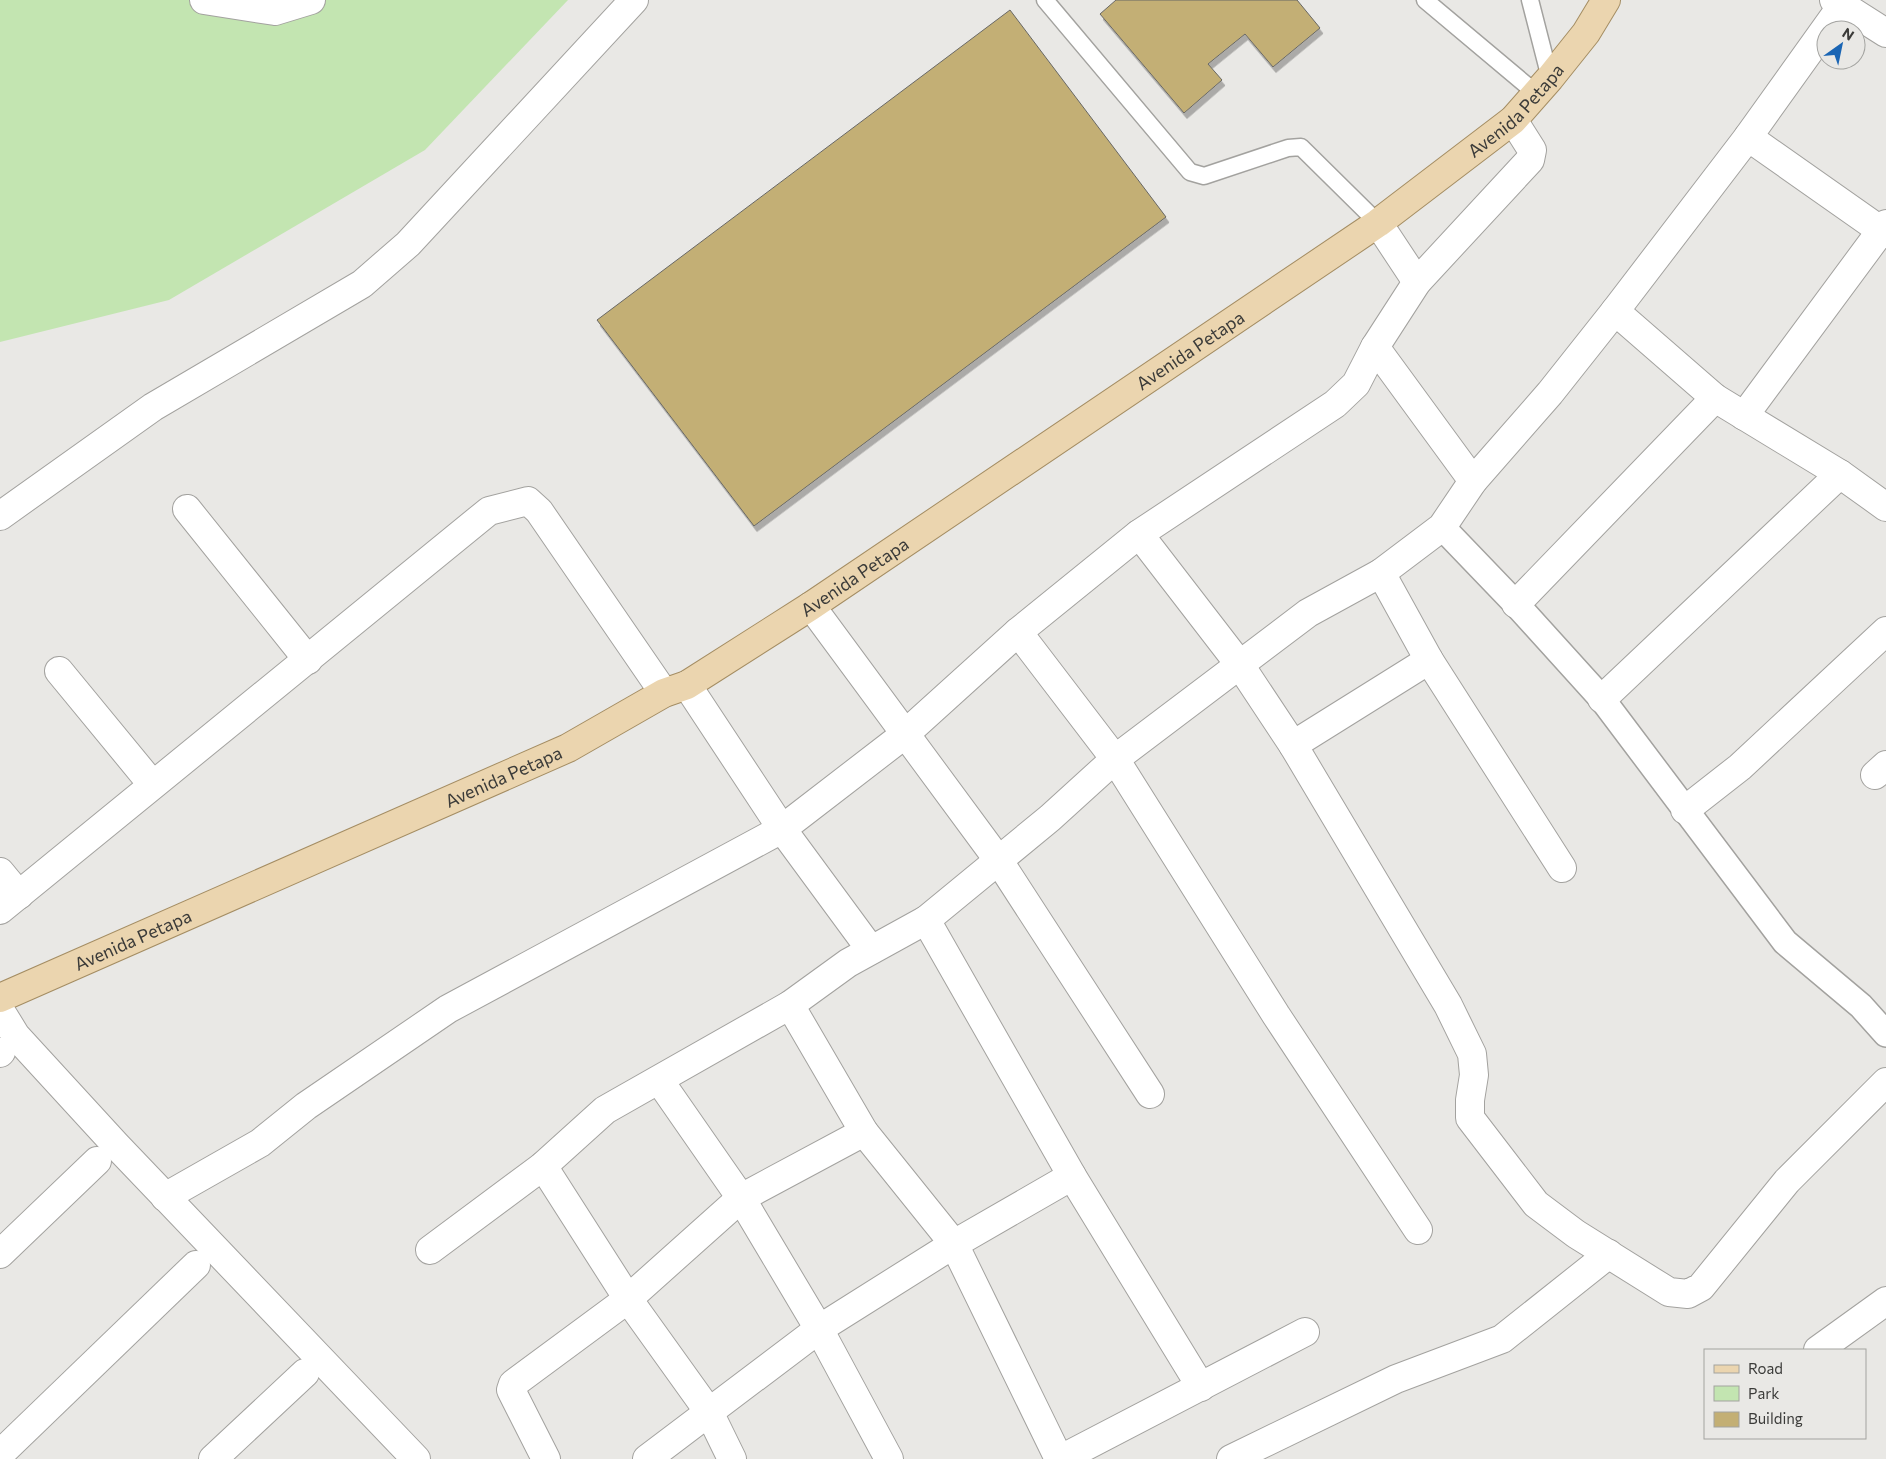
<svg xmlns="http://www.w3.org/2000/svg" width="1886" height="1459" viewBox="0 0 1886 1459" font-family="Commissioner,sans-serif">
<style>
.green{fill:#c3e5b1}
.building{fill:#c3af74;stroke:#696865;filter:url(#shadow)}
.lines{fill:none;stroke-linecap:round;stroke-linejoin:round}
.service-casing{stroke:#a3a29f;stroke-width:19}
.pedestrian-casing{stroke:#a3a29f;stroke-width:28}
.minor-casing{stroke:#a3a29f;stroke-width:30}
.primary-casing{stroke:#a48d63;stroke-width:30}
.service{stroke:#fff;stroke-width:16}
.pedestrian{stroke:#fff;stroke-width:25}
.minor{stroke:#fff;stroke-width:28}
.primary{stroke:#ebd5af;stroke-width:28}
.labels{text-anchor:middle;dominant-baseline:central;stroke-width:4;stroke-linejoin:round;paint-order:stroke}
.street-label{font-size:18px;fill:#3b3b39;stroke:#e9e8e5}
</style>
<defs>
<filter id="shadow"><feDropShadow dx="3" dy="5.5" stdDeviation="0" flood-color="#0004"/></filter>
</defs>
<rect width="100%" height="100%" fill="#e9e8e5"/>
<path class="green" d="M0,0H568L425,150L169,300L0,342Z"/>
<g class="building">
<path d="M1116,0H1297L1320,28L1273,67L1245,34L1208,64L1222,80L1184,113L1100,14Z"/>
<path d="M1010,10L1166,217L754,526L597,320Z"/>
</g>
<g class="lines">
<g class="service-casing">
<g id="service">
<path d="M1045,0L1190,172L1204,176L1288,148L1301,147L1378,223"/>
<path d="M1425,0L1537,94"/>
<path d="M1530,0L1550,78"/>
</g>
</g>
<g class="pedestrian-casing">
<path id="pedestrian" d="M1442,527L1516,604L1602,699L1785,942L1861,1006L1886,1034"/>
</g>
<g class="minor-casing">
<g id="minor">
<path d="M204,0L275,11L311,0"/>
<path d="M1834,0L1886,33"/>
<path d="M1748,137L1886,234"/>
<path d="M1378,223L1417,282"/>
<path d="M1615,311L1715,398L1840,474L1886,507"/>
<path d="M1375,347L1473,481"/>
<path d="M1744,416L1886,224"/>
<path d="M187,509L308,660"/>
<path d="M0,516L153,407L362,284L408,244L634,0"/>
<path d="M1139,534L1240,665L1293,745L1448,1005L1472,1054L1474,1075L1470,1100V1118L1536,1204L1576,1234L1669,1292L1688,1294L1701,1287L1787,1181L1886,1082"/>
<path d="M1381,573L1429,660L1562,868"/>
<path d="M1516,604L1715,398"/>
<path d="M811,606L999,861L1150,1094"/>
<path d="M1018,632L1115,759L1276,1015L1418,1230"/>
<path d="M59,671L152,784"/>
<path d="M687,685L782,829L871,950"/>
<path d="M1602,699L1840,474"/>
<path d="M1293,745L1429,660"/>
<path d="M1875,775L1886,765"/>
<path d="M1685,810L1740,767L1886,631"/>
<path d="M0,872L19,895"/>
<path d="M0,910L489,511L528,501L539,511L664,693"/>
<path d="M926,920L1072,1176L1201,1387"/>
<path d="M790,1005L864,1132L954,1244L1059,1459"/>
<path d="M0,1010L16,1036L116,1145L416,1459"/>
<path d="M0,1053L1,1052"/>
<path d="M659,1080L741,1198L819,1329L889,1459"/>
<path d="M543,1166L628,1299L709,1412L732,1459"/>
<path d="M165,1197L260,1143L306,1106L448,1009L782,829L904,735L1018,632L1139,534L1335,404L1356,384L1375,347L1417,282L1530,160L1532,150L1513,120"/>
<path d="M430,1250L543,1166L605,1110L790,1005L848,963L926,920L1050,818L1115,759L1308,613L1381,573L1442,527L1473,481L1550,393L1615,311L1748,137L1846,0"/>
<path d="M0,1254L97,1161"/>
<path d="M1818,1350L1886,1301"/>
<path d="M0,1454L196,1265"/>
<path d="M213,1459L305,1373"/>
<path d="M546,1459L511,1390L513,1384L628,1299L741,1198L864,1132"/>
<path d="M647,1459L819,1329L954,1244L1072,1176"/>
<path d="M1061,1459L1305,1332"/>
<path d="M1231,1459L1396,1379L1502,1339L1609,1254"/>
</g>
</g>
<g class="primary-casing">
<g id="primary">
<path id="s1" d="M0,998L568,748L664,693L687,685L811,606L1378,223L1513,120L1550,78L1586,33L1606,0"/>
</g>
</g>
<use href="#service" class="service"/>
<use href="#pedestrian" class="pedestrian"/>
<use href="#minor" class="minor"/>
<use href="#primary" class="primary"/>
</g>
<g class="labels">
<g class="street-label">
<text stroke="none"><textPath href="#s1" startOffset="1765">Avenida Petapa</textPath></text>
<text stroke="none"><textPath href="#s1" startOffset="1360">Avenida Petapa</textPath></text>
<text stroke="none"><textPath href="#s1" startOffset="955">Avenida Petapa</textPath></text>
<text stroke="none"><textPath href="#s1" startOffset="550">Avenida Petapa</textPath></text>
<text stroke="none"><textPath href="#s1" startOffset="145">Avenida Petapa</textPath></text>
</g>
</g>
<rect x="1704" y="1349" width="162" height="90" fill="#e9e8e5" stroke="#a3a3a0"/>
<rect x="1714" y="1365" width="25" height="8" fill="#ebd5af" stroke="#a3a3a0"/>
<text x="1748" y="1374" font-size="15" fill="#3b3b39">Road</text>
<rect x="1714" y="1386" width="25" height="15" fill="#c3e5b1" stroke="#a3a3a0"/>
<text x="1748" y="1399" font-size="15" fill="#3b3b39">Park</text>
<rect x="1714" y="1412" width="25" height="15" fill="#c3af74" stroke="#a3a3a0"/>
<text x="1748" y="1424" font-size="15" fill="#3b3b39">Building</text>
<g transform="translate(1841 45) rotate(33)"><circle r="24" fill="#e9e8e5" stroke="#a3a3a0"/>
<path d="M0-4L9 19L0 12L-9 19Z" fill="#1a65b4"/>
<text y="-8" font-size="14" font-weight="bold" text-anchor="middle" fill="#3b3b39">N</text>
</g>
</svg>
